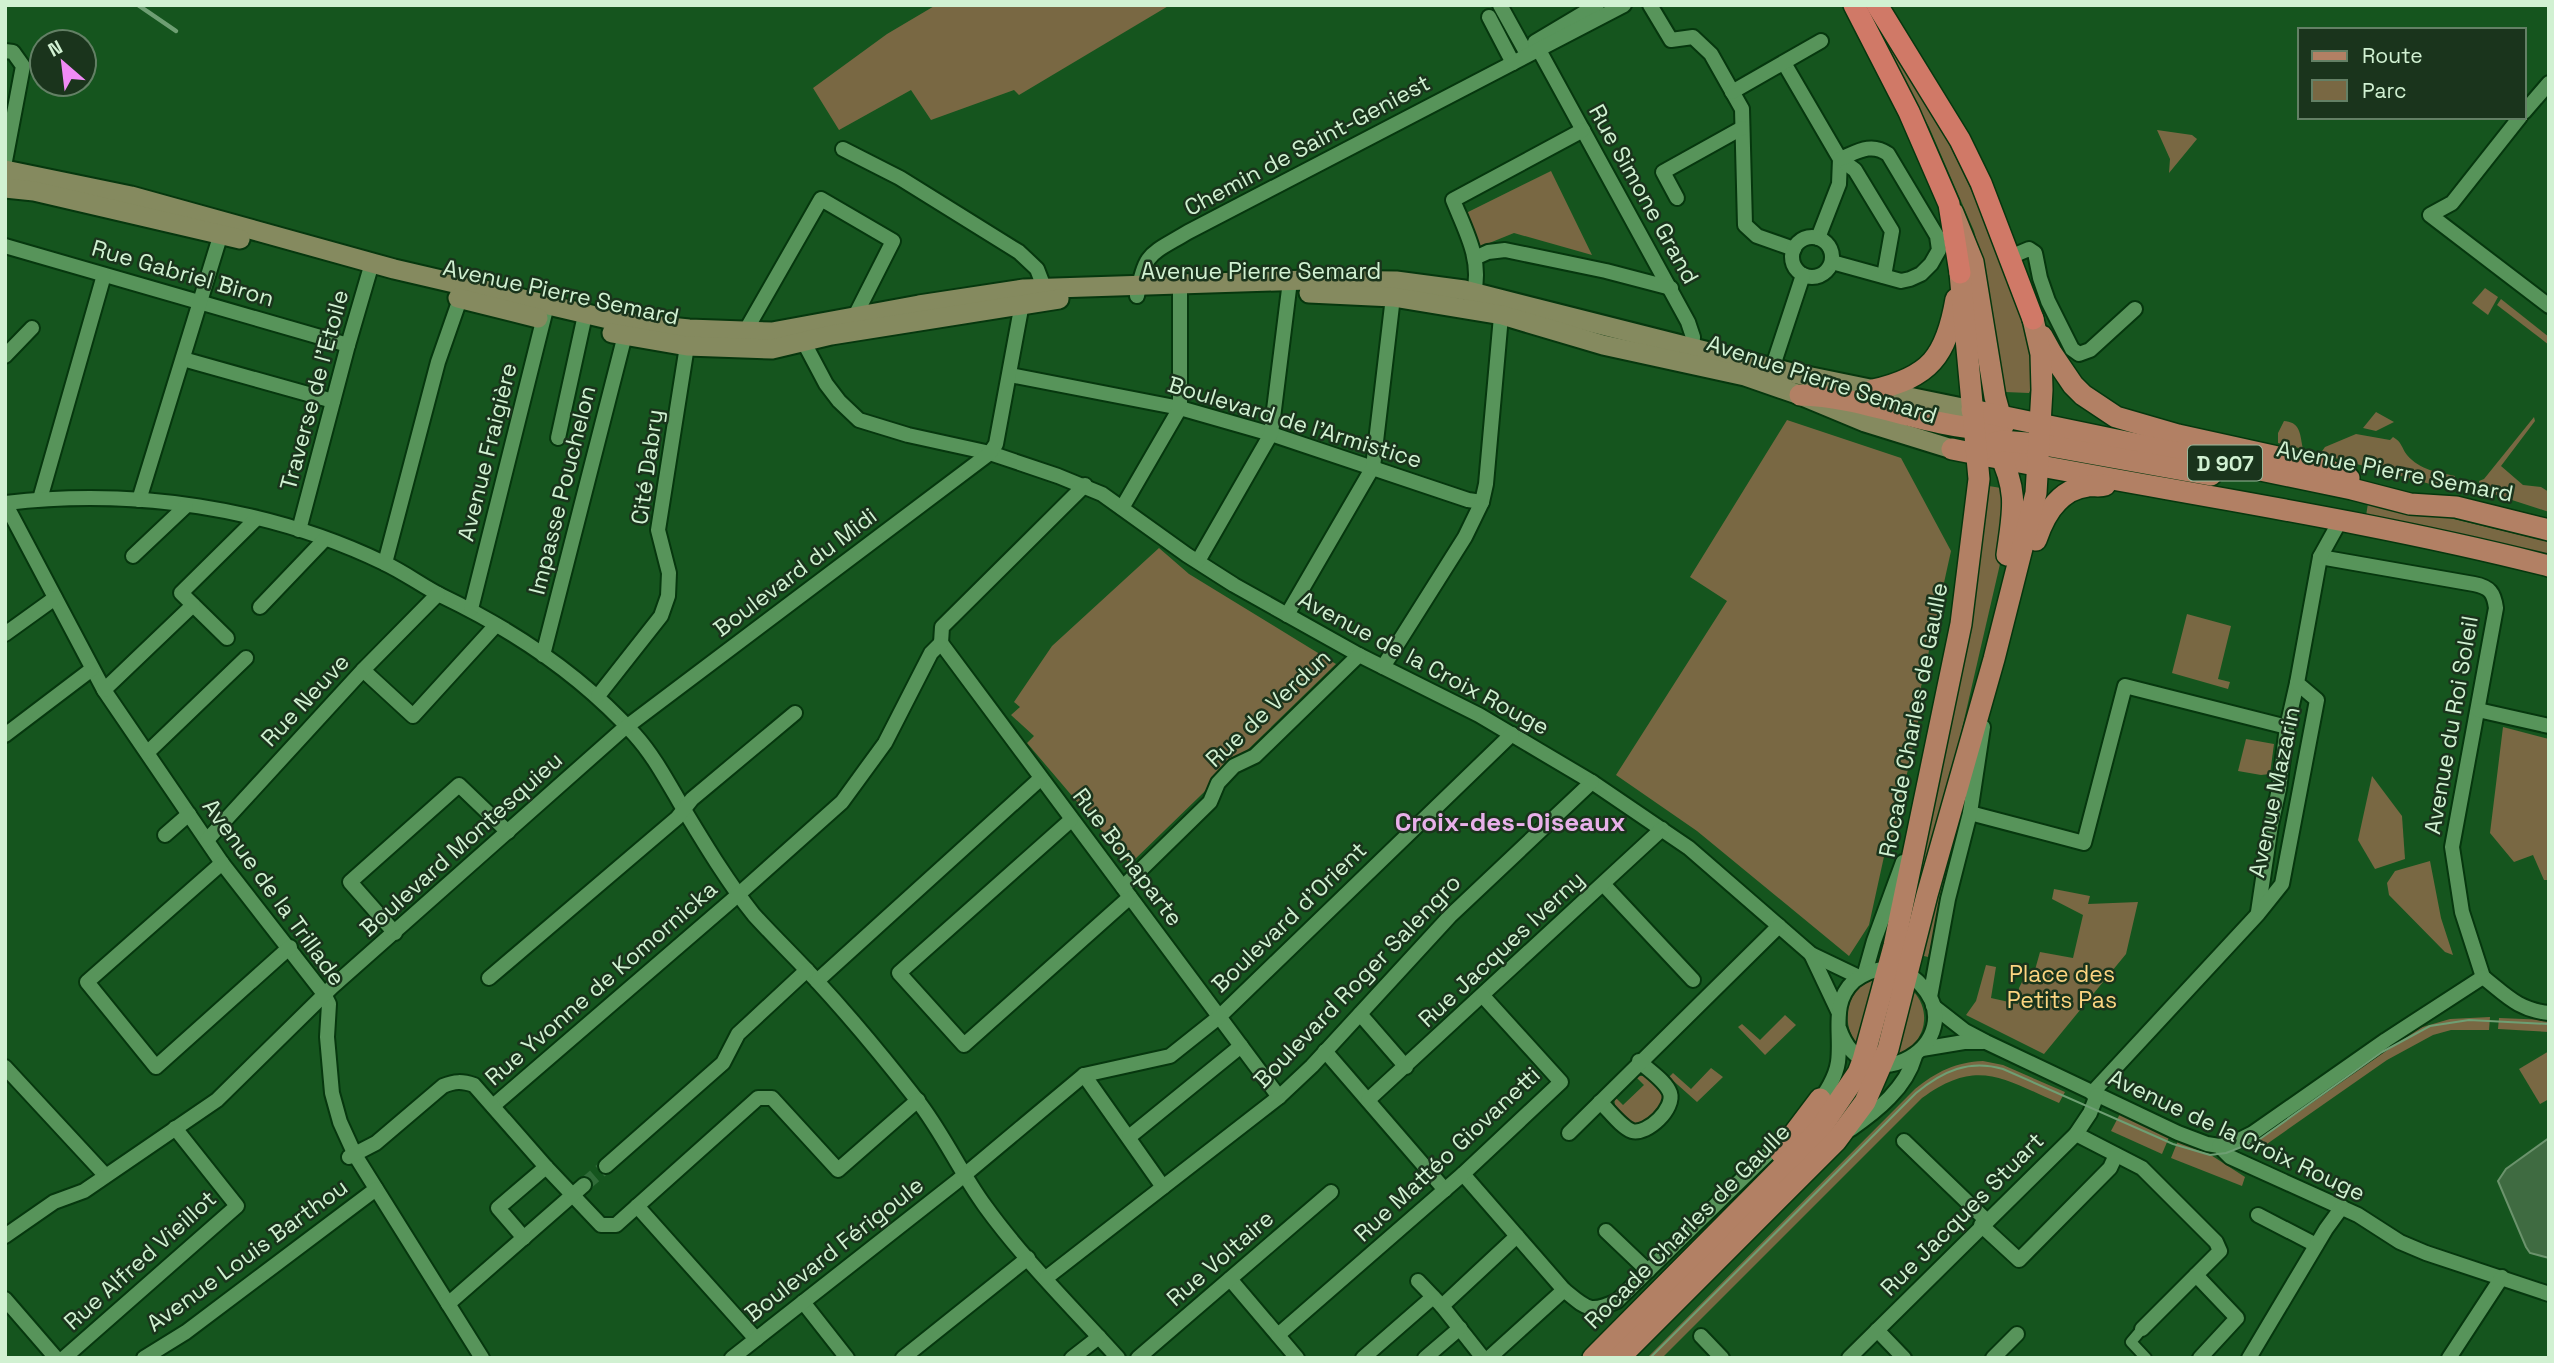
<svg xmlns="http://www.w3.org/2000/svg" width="2554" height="1363" viewBox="0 0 2554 1363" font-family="'Space Grotesk',sans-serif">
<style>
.green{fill:#796843}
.water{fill:#3f6b41;stroke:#6b936c;stroke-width:2}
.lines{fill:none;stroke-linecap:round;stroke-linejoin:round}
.minor-tunnel{stroke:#316c39;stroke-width:14;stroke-dasharray:14 7;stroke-linecap:butt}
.pedestrian-casing{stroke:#06370e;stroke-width:14}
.minor-casing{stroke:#06370e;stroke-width:18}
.secondary-casing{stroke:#06370e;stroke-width:23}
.primary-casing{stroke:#06370e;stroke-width:24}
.trunk-casing{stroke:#06370e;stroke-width:24}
.pedestrian{stroke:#57945a;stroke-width:10}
.minor{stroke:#57945a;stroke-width:14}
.secondary{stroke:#858a5f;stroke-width:19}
.primary{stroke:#b28064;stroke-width:21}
.trunk{stroke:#d07967;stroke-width:21}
.tram{stroke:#6e9f73;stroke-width:2}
.rail{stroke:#6e9f73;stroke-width:4.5}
.labels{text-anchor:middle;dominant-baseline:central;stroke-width:5;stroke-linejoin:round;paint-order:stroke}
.shield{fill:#1a341c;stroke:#9ab89b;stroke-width:2}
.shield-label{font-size:21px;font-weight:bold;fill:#d1f1d2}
.street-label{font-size:23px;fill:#d1f1d2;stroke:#1a341c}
.park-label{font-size:23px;fill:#fcd581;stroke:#1a341c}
.quarter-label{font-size:26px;font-weight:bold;fill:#e8b0ea;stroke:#1a341c}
</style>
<rect width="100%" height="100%" fill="#15551e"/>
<g class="green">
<path d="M936,5H1170L1019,95L1014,90L931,120L911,90L839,130L813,88L887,34Z"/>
<path d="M1867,10L1880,23C1899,57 1920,90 1939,125C1962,167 2053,355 2029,393L2005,392L1984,268L1974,231L1929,127L1874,28Z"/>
<path d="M2157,130L2192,135L2197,139L2169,173L2170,159Z"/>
<path d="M1551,171L1592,255L1514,233L1477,248L1464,214Z"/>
<path d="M2485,288L2498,297L2488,315L2472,303Z"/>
<path d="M2501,299L2549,337V345L2497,305Z"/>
<path d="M2376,412L2394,422L2376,431L2363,428Z"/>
<path d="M2534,417L2535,421L2501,466L2523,485L2541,487L2549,492V512L2481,490L2479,481L2484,479Z"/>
<path d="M1787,420L1901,458L1951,551L1921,687L1922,703L1894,835L1885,852L1869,925L1849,956L1697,831L1616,775L1727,601L1690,577Z"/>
<path d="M2284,421C2301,422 2300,435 2303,449L2278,443V433Z"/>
<path d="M2356,434L2390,440L2393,437C2402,442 2401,447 2407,455C2420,470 2437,472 2455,476L2452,490L2320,454L2325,447Z"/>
<path d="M1989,486L2007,489L2009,525L1932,859L1900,949L1984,498Z"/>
<path d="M2368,503L2412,509L2549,542V558L2366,516Z"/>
<path d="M1159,548L1189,574L1336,664L1130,864L1027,743L1034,736L1011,715L1020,707L1014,702L1052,646Z"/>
<path d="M2187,614L2231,626L2218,679L2230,682L2228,689L2172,673Z"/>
<path d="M2503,727L2549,739V880H2544L2533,855L2514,862L2490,833Z"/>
<path d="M2246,739L2274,744L2270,774L2261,775L2238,771Z"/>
<path d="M2372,776L2402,816L2405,859L2375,869L2358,840Z"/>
<path d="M1959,816L1963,817L1928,957L1920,955Z"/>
<path d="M2430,861L2441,918L2453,955L2445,952L2389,895L2387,883L2395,871Z"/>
<path d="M2054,889L2090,896L2088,904L2138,902L2126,954L2044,1054L1966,1015L1976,1001L1986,965L1996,967L1991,998L2018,1004L2019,988L2023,980L2031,984L2040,952L2073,958L2083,915L2052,899Z"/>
<path d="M1877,978L1858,1046C1839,1022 1846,987 1877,978Z"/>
<path d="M1913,991C1934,1013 1924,1048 1894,1055Z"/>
<path d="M1785,1015L1796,1025L1765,1055L1738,1027L1742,1024L1760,1040Z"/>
<path d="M2490,1017L2489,1030H2451L2433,1035L2387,1060L2264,1146L2257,1135L2409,1031L2450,1019Z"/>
<path d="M2499,1018L2549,1020V1032L2498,1029Z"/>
<path d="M2549,1051V1099L2540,1104L2519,1069Z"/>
<path d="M1983,1061L2003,1065L2065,1092L2059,1103C2003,1079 1978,1057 1922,1098L1662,1358H1647L1915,1089C1936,1072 1956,1062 1983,1061Z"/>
<path d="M1711,1068L1723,1077L1697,1102L1669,1077L1673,1073L1691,1089Z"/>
<path d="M1635,1076H1645L1665,1097C1663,1113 1648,1124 1634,1126C1625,1118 1612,1110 1615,1097L1623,1105L1644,1085Z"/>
<path d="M2121,1112L2170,1135L2162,1154L2111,1131Z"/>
<path d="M2179,1138L2203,1150L2245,1177L2242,1186L2171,1158Z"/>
</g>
<path class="water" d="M2549,1138V1258L2530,1253L2526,1247L2498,1181L2506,1169Z"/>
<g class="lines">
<path class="minor-tunnel" d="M584,1185L606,1166"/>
<g class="pedestrian-casing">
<path id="pedestrian" d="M2142,1329L2131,1342L2146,1358"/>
</g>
<g class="minor-casing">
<g id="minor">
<path d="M1500,5L1526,52"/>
<path d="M1650,5L1671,40L1693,37L1711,54L1742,109L1745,225L1757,236L1794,249"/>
<path d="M1489,17L1513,63"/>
<path d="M1535,42L1597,5"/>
<path d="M1539,50L1688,322L1693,337L1692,355"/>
<path d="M5,51L13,52L23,66L5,161"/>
<path d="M1784,63L1840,159L1839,184L1818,238"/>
<path d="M1732,92L1821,41"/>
<path d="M2524,112L2549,83"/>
<path d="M2520,117L2452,203L2430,215L2549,306"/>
<path d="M843,149L900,178L1019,252L1037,269L1047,295"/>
<path d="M1840,159L1855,170L1892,231L1884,276"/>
<path d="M1677,198L1663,172L1742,128"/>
<circle cx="1812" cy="257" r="20"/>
<path d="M5,246L348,345"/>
<path d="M2010,257L2029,249L2035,253L2040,278L2048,301L2072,349L2079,354L2090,350L2135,309"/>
<path d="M1475,258L1488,252L1505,250L1606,271L1671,288"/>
<path d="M1832,262L1901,281L1910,279L1921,274L1931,264L1939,250L1937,236L1888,154C1871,142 1857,152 1840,159"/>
<path d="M1474,292C1482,259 1465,230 1453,200L1583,130"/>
<path d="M1137,296C1145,251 1150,255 1188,232L1624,5"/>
<path d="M746,330L821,199L893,241L855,316"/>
<path d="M800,335L826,384L839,401L859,420L908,435L990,453L1058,476L1102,494L1187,555L1234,585L1359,655L1479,715L1592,782L1689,848L1811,954L1859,977"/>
<path d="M5,356L32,328"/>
<path d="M183,359L333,401"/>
<path d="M1010,375L1180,408L1271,434L1468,500L1482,502"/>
<path d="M1770,375L1803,275"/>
<path d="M558,438L585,315"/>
<path d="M40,499L104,275"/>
<path d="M139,500L223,227"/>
<path d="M5,503L104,690L222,863L324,994L329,1004L327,1037L332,1093L340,1122L355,1155L482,1358"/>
<path d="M6,503C132,488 268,507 384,563C404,572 422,586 442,596C513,630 582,676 635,735C653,755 666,779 680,803C703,841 726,880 754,915C774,937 796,958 816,980C851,1018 885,1059 917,1100C943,1133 960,1172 985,1206C1024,1260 1073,1308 1118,1358"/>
<path d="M1122,508L1180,408V283"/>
<path d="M299,530L348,345L372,263"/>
<path d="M133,556L186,506"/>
<path d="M2320,557L2474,584C2490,587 2494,593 2496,608L2452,847L2462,912L2483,977"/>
<path d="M1198,561L1271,434L1290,281"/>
<path d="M385,563L438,362L460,299"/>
<path d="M260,607L325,539"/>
<path d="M471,609L546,309"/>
<path d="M1287,615L1373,467L1393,297"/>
<path d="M5,634L55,598"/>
<path d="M227,638L181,593L256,519"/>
<path d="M941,643L1279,1097"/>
<path d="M941,643L942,627L1085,485"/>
<path d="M543,655L625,335"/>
<path d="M1383,667L1465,537L1482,502L1486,484L1502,305"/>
<path d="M363,670L413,716L496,625"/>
<path d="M104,690L193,605"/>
<path d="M598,696L661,616L668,596L669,573L658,530L687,346"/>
<path d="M2478,710L2549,726"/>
<path d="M5,735L92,669"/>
<path d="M148,752L246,658"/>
<path d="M1970,813L2084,843L2125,686L2287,727"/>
<path d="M1071,820L899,973L964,1045L1130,897"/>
<path d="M165,835L189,814"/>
<path d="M207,840L363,670L438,594"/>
<path d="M222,863L87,982L156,1067L290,947"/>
<path d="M1604,885L1693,980"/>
<path d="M1123,887L1210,802L1218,783L1234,766L1255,756L1359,655"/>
<path d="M2258,912L2271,825L2279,789L2287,727L2297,683"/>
<path d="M395,933L350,882L459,785L508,832"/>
<path d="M1811,954L1838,1011"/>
<path d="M1865,973L1874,941L1903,862"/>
<path d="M2483,977C2506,995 2518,1010 2549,1013"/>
<path d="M489,978L677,818L692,799L795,713"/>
<path d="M817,981L1040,779"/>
<path d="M1930,997L1948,899L1970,813L1983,727"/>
<path d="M1933,1006L1965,1031L1986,1042L2178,1133L2207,1144L2219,1146L2230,1157L2358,1215L2400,1242L2426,1253L2549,1294"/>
<path d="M1360,1014L1406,1067"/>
<path d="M1922,1049L1964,1042H1983"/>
<path d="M1325,1051L1445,1190"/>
<path d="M5,1067L105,1175"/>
<path d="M1084,1075L1163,1187"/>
<path d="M2092,1093L2258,914L2282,884L2317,700L2297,683L2320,557L2340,521"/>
<path d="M1368,1100L1662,829"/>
<path d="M1600,1102C1609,1110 1621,1127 1632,1131C1648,1135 1675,1108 1670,1093C1666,1081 1648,1070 1639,1061"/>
<path d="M1816,1104C1826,1094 1836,1076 1838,1062C1842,1033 1830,1003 1854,981C1863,974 1872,970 1883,969C1898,969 1912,974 1921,985C1973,1041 1866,1108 1839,1028"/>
<path d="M493,1106L731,901L842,802L885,743L931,653L941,643"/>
<path d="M1851,1129C1877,1111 1906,1088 1915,1056"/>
<path d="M1569,1133L1779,926"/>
<path d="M2076,1134L2142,1168L2216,1242L2220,1251L2142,1329"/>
<path d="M1129,1137L1241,1046"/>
<path d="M1904,1141L1986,1220"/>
<path d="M2219,1146L2235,1142L2253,1133L2386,1040L2483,977"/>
<path d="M349,1157L376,1143L443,1086C455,1081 462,1081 474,1085L546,1167L601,1225H616L758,1098H772L838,1170L918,1100"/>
<path d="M606,1166L723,1063L738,1034L807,970"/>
<path d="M1463,1174L1564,1290C1586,1308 1589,1314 1617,1301L1783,1139"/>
<path d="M637,1206L756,1339"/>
<path d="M2258,1215L2316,1245"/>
<path d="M1981,1225L2019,1260L2110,1168L2116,1155"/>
<path d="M1606,1231L1648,1271"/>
<path d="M5,1236L54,1202L84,1191L217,1100L332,987L621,731L990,453L996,444L1023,298"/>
<path d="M524,1238L498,1208L546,1167"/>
<path d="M2196,1275L2237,1318L2200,1358"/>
<path d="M1046,1278L1279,1097L1312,1066L1450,916L1592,782"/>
<path d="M1230,1279L1297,1358"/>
<path d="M1418,1281L1442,1306L1483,1358"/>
<path d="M5,1299L56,1358"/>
<path d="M803,1302L847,1358"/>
<path d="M448,1304L584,1185"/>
<path d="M1442,1306L1517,1236"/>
<path d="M1877,1330L1904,1358"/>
<path d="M1278,1335L1463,1174L1561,1082L1483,996"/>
<path d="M1701,1336L1722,1358"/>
<path d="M64,1358L237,1206L175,1128"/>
<path d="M144,1358L186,1332L376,1189"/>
<path d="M732,1358L956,1182L1084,1075L1170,1056L1219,1017L1512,734"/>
<path d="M903,1358L1028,1258"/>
<path d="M1072,1358L1099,1337"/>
<path d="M1138,1358L1331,1192"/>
<path d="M1363,1358L1433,1297"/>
<path d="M1425,1358L1460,1328"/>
<path d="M1489,1358L1564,1290"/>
<path d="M1849,1358L2076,1134L2090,1113L2097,1095"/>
<path d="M1993,1358L2017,1334"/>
<path d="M2249,1358L2326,1229L2342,1207"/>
<path d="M2449,1358L2502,1277"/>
</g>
</g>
<g class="secondary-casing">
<g id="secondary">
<path d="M5,170L131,196L394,269L621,322L689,329L772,332L919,305L1024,289L1307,280L1396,281L1464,290L1792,373L1972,410"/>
<path d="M5,188L34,191L240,239"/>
<path d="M1309,293L1393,297L1502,315L1603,345L1745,376L1800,395L1865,422L1952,449"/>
<path d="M458,298L538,318"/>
<path d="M612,333L687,346L772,349L831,335L1059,299"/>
</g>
</g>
<g class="primary-casing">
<g id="primary">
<path d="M1953,213L1973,262L1995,397L2003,426"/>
<path d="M2042,336L2052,354L2073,385L2083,395L2116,417L2178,435L2318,466L2349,478"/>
<path d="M1873,390C1930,377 1946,357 1956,299"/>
<path d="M1800,395C1863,396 1923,426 1986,429"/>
<path d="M1972,410L2352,489L2410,504L2456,507L2549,530"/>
<path d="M1952,449C2151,489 2352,516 2549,566"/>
<path d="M1998,450C2019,493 2013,511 2007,555"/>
<path d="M1978,454L1988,445L2001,441L2039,444L2211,475"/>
<path d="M2036,540C2044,516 2059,489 2088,486C2094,485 2099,487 2105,485"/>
<path d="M1780,1152L1820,1099"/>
<path d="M1593,1358L1820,1129L1858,1073L1863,1060L1894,946L1961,624L1979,479L1960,273"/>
<path d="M1619,1358L1836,1141L1865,1102L1888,1049L1927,895L1994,659L2036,493L2042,390L2041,354L2033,319"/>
</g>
</g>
<g class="trunk-casing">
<g id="trunk">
<path d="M1854,5L1909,112L1949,204L1960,273"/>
<path d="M1877,5L1960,140L1981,183L2033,319"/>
</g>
</g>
<use href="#pedestrian" class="pedestrian"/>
<use href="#minor" class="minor"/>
<use href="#secondary" class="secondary"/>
<use href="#primary" class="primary"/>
<use href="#trunk" class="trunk"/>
<path class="tram" d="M1650,1358L1916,1093C1943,1071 1969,1059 2003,1069L2173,1144L2210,1155L2226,1153L2257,1141L2382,1052L2430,1026L2469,1020L2549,1024"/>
<path class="rail" d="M138,5L176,31"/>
</g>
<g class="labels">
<rect class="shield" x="2188" y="445.5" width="74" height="35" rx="5"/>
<g class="shield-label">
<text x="2225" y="463">D 907</text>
</g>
<g class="street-label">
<text transform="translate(1307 145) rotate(-28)">Chemin de Saint-Geniest</text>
<text transform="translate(1644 194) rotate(61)">Rue Simone Grand</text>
<text x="1261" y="271">Avenue Pierre Semard</text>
<text transform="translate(183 273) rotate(16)">Rue Gabriel Biron</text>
<text transform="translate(561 292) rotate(12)">Avenue Pierre Semard</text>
<text transform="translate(1822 379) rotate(18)">Avenue Pierre Semard</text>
<text transform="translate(314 390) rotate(-75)">Traverse de l'Etoile</text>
<text transform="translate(1295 422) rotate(17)">Boulevard de l'Armistice</text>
<text transform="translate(487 452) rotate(-76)">Avenue Fraigière</text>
<text transform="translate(647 467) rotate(-82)">Cité Dabry</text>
<text transform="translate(2395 471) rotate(11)">Avenue Pierre Semard</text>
<text transform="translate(562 490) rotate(-76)">Impasse Pouchelon</text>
<text transform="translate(795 572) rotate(-37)">Boulevard du Midi</text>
<text transform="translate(1424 663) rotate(28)">Avenue de la Croix Rouge</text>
<text transform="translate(305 700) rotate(-47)">Rue Neuve</text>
<text transform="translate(1268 708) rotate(-43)">Rue de Verdun</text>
<text transform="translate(1913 720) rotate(-79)">Rocade Charles de Gaulle</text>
<text transform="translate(2451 725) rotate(-80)">Avenue du Roi Soleil</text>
<text transform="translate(2274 792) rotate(-78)">Avenue Mazarin</text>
<text transform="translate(461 844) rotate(-42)">Boulevard Montesquieu</text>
<text transform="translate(1128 857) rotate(53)">Rue Bonaparte</text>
<text transform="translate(274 892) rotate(54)">Avenue de la Trillade</text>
<text transform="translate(1289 917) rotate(-44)">Boulevard d'Orient</text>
<text transform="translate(1501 949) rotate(-43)">Rue Jacques Iverny</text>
<text transform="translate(1357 981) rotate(-46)">Boulevard Roger Salengro</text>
<text transform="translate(601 983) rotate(-41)">Rue Yvonne de Komornicka</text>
<text transform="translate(2237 1135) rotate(25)">Avenue de la Croix Rouge</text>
<text transform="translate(1447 1154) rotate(-43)">Rue Mattéo Giovanetti</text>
<text transform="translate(1962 1214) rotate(-45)">Rue Jacques Stuart</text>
<text transform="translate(1687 1226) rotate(-45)">Rocade Charles de Gaulle</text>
<text transform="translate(834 1249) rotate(-38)">Boulevard Férigoule</text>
<text transform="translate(247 1255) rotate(-36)">Avenue Louis Barthou</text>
<text transform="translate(1220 1258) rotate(-41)">Rue Voltaire</text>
<text transform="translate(140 1260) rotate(-42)">Rue Alfred Vieillot</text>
</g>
<g class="park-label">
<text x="2062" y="974">Place des<tspan x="2062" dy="26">Petits Pas</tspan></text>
</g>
<g class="quarter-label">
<text x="1510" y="822">Croix-des-Oiseaux</text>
</g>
</g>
<rect width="2554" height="1363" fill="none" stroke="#d1f1d2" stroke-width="14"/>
<rect x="2298" y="28" width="228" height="91" fill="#1a341c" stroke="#638065" stroke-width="2"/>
<rect x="2312" y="51" width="35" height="10" fill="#b28064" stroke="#638065" stroke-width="2"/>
<text x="2362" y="63" font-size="21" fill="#d1f1d2">Route</text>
<rect x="2312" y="80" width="35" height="21" fill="#796843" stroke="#638065" stroke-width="2"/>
<text x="2362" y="98" font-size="21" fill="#d1f1d2">Parc</text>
<g transform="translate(63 63) rotate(332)"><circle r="33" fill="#1a341c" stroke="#638065" stroke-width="2"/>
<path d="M0-5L12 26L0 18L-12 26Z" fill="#f08bf5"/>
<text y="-10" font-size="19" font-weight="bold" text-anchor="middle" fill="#d1f1d2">N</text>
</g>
</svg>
